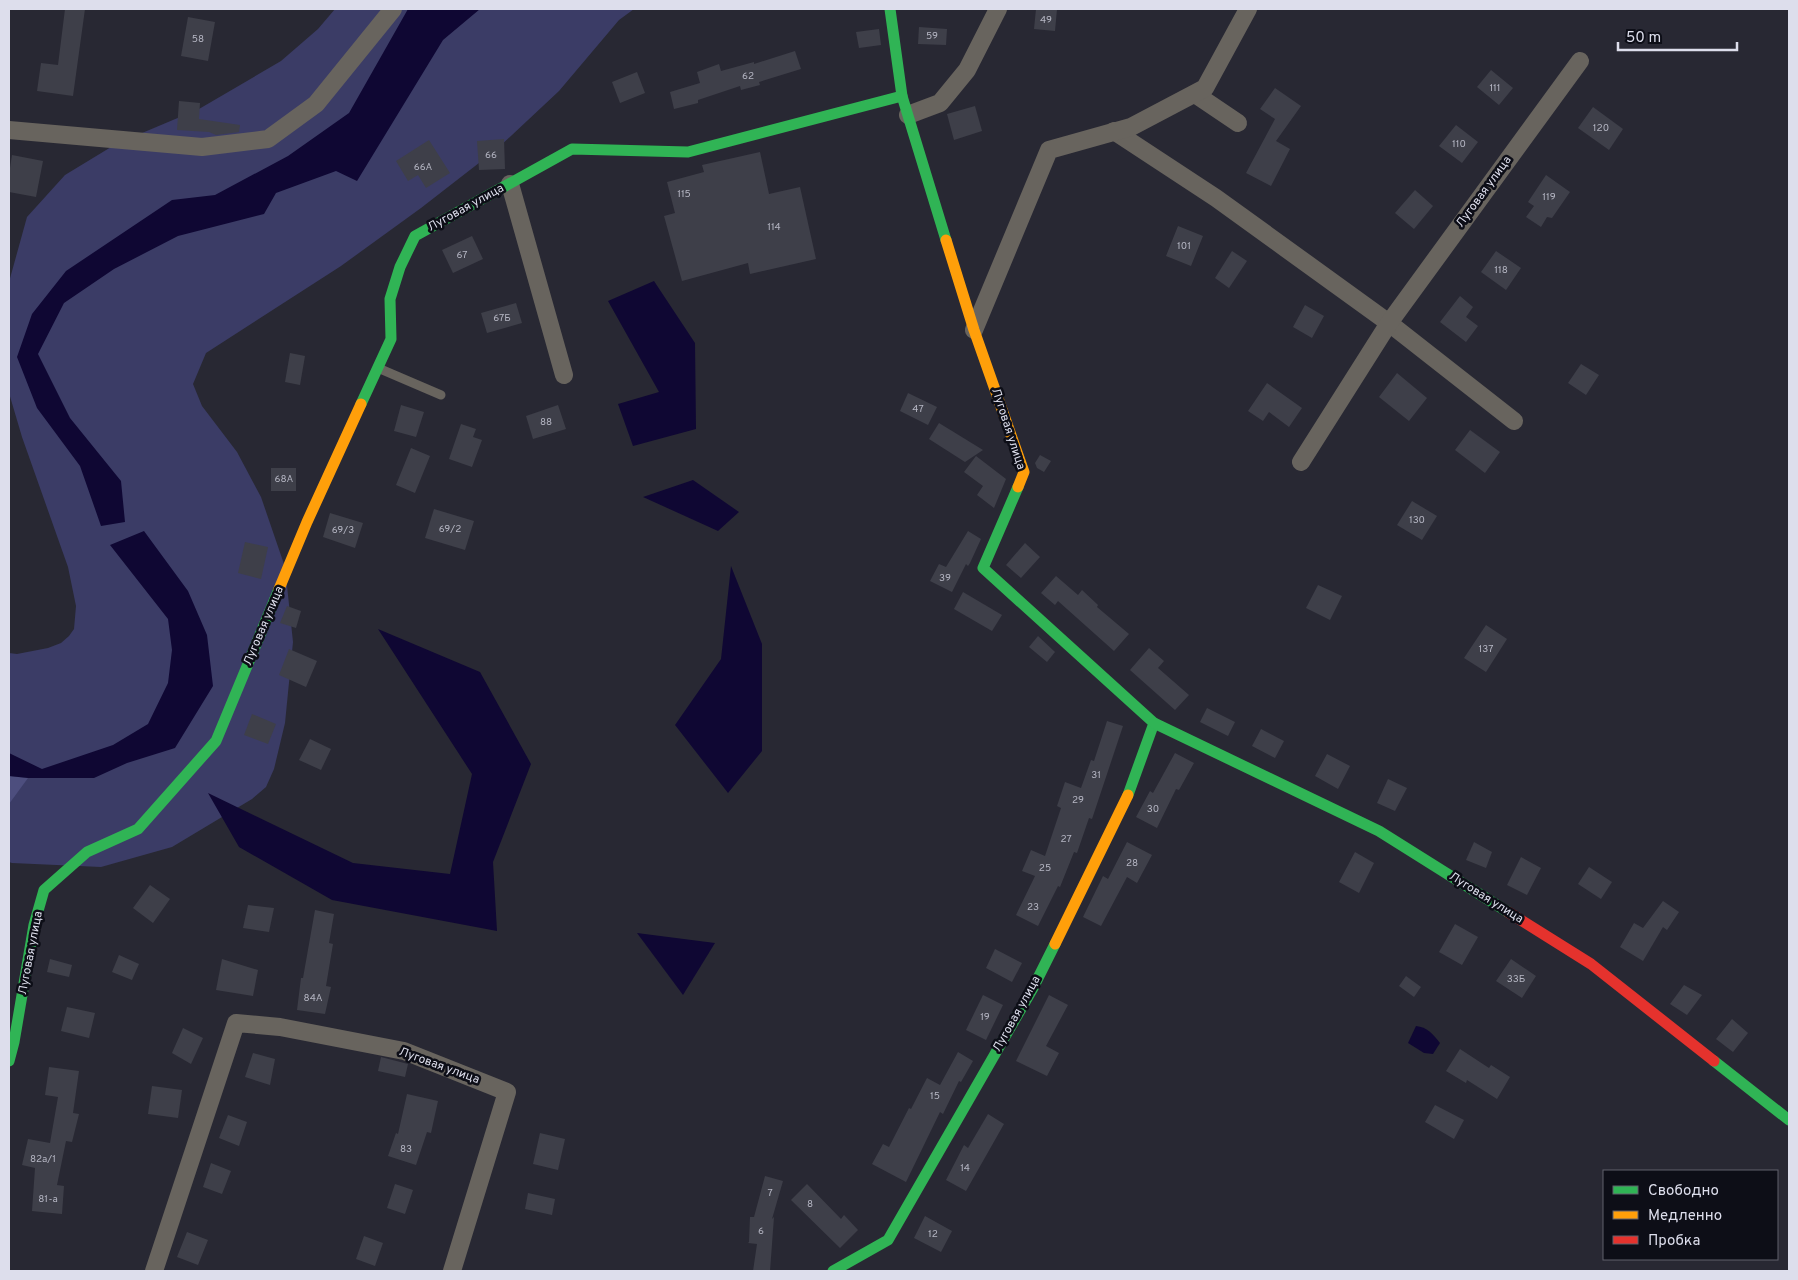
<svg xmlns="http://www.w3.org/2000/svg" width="1798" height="1280" viewBox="0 0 1798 1280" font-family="Overpass,sans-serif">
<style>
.green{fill:#3b3c66}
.forest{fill:#4d4e7e}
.water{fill:#0f0733}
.building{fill:#3e3f49}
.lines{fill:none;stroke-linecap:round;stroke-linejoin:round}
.lane{stroke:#68645e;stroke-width:9}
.street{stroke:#68645e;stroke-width:18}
.fast{stroke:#30b455;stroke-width:11}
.slow{stroke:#ff9f0a;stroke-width:11}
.jam{stroke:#e5322d;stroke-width:11}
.labels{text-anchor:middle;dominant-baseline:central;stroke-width:5;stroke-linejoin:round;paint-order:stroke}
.number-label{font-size:10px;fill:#b5b6c3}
.street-label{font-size:12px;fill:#dddeec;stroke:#0d0e17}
</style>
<rect width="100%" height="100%" fill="#282833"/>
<path class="green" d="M335,9H634L619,20L559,91L497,149L421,208L341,266L206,353L193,384L202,406L237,452L261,497L285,567L293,642L285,723L274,769L266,787L252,799L172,847L101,867L12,863L9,862V653L17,654L48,648L61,643L69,636L74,629L76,606L68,567L22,437L9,393V282L27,217L65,175L116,144L199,109L281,61L318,29Z"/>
<path class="forest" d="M9,776L28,778L9,804Z"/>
<g class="water">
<path d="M408,9H480L443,40L357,181L336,171L276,193L264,214L178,236L114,269L64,303L38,354L70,418L121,481L125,522L101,526L80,466L37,408L17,357L32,314L66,271L172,200L215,195L288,156L349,113Z"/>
<path d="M654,281L695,343L696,429L633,446L618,404L659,392L608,301Z"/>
<path d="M693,480L739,512L718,531L643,497Z"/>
<path d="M144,531L188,591L207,635L213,686L175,748L127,763L94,778H28L9,776V753L42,769L113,745L148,724L168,683L172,650L168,619L110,545Z"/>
<path d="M731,566L762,644V751L728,793L675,725L721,659Z"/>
<path d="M378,629L480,672L531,764L493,862L497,931L332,900L239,847L208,793L353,863L450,874L472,774Z"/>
<path d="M637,933L715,943L683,995Z"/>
<path d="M1416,1026C1427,1027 1433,1034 1440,1043L1433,1054L1424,1053L1408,1043Z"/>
</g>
<g class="building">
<path d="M65,9H85L73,96L37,91L41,63L58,65Z"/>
<path d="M1036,9H1057L1055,31L1034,29Z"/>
<path d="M188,17L215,22L208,61L181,56Z"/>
<path d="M919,27L947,29L946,45L918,44Z"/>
<path d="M879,29L881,45L859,48L856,32Z"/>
<path d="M795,51L801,69L759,82L760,85L741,90L740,86L698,100V103L674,109L670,92L700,83L697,72L719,64L721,71L754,62V64Z"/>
<path d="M1491,70L1513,88L1499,105L1477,87Z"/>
<path d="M637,72L645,93L620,103L612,82Z"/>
<path d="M1275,88L1301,106L1276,141L1290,149L1271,186L1246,173L1275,119L1260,109Z"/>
<path d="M179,101L200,103L199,119L240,125L239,132L216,135L209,132L177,130Z"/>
<path d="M975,106L982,131L954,140L947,114Z"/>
<path d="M1593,107L1623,129L1609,150L1578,128Z"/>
<path d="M1456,125L1478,142L1462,163L1439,146Z"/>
<path d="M504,139L505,169L479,170L477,141Z"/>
<path d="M429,140L450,173L426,188L418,175L408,181L396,161Z"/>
<path d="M760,152L769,194L800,187L816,259L750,274L748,263L682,281L664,216L675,213L667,182L704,172L702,165Z"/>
<path d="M12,155L43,161L36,197L9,192V174Z"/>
<path d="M1546,175L1570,192L1552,218L1547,217L1541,227L1526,217L1534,206L1528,202Z"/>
<path d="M1415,190L1433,206L1414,229L1395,213Z"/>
<path d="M1178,226L1203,236L1191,266L1166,256Z"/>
<path d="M472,236L483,259L453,273L442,250Z"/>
<path d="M1232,251L1247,261L1229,288L1215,278Z"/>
<path d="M1496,251L1521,268L1506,290L1481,272Z"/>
<path d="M1460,296L1473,307L1466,317L1478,326L1466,342L1440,322Z"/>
<path d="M516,303L522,323L487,333L481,313Z"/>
<path d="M1305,305L1324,316L1312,338L1293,327Z"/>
<path d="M290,353L305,356L300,385L285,382Z"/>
<path d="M1581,364L1599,375L1586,395L1568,383Z"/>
<path d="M1397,373L1427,398L1409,421L1379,397Z"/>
<path d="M1267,383L1302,408L1289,427L1269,412L1263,421L1248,411Z"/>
<path d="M908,393L937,407L928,425L900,411Z"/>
<path d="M401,405L424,412L416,437L394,431Z"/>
<path d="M558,405L566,429L533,439L526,416Z"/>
<path d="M939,423L983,450L965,462L929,439Z"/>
<path d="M461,424L476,429L473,437L482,440L472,467L449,459Z"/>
<path d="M1470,430L1500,452L1485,473L1455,450Z"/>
<path d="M411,448L430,456L415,493L396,485Z"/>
<path d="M1040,455L1051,461L1044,472L1037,468L1035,463Z"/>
<path d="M976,456L1006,479L994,508L977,495L983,486L964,472Z"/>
<rect x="271" y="468" width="25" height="23"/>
<path d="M1412,501L1437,516L1422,540L1397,525Z"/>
<path d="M434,509L474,521L465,550L425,538Z"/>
<path d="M330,513L363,523L355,548L323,537Z"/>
<path d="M968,531L981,539L970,563L968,566L966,564L952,592L930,581L939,564L946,567Z"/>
<path d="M245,542L268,547L261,579L238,573Z"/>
<path d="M1025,543L1040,557L1021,578L1006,565Z"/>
<path d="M1056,576L1078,595L1082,590L1098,605L1097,607L1129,634L1114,651L1058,601L1055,605L1041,593Z"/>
<path d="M1318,585L1342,596L1330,620L1306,608Z"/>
<path d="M963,592L1002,615L992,631L954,609Z"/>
<path d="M287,606L301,611L296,628L280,623Z"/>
<path d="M1486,625L1507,639L1486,672L1464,658Z"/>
<path d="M1038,636L1055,652L1047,662L1029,647Z"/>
<path d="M1149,648L1164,661L1158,668L1189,695L1175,710L1130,670Z"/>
<path d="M289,649L317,661L306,687L279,675Z"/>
<path d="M1207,708L1235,722L1228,736L1200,722Z"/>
<path d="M252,714L276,724L268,744L244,735Z"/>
<path d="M1107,721L1123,726L1092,819L1089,818L1077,853L1074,852L1060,887L1058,886L1038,926L1016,915L1035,876L1022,871L1031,850L1045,856L1061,808L1057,806L1065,782L1081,788L1091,760L1094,761Z"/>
<path d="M1261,729L1284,741L1275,758L1252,746Z"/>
<path d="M310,739L331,749L321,770L299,760Z"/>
<path d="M1175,753L1194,763L1179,790L1176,789L1157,828L1136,817L1150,791L1153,793Z"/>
<path d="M1327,754L1350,766L1338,789L1315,776Z"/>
<path d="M1388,779L1407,788L1395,811L1377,803Z"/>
<path d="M1127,842L1152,855L1137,883L1127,877L1101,926L1083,917L1103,876L1108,879Z"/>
<path d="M1474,842L1492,852L1486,868L1466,860Z"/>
<path d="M1355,852L1374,863L1359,893L1339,882Z"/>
<path d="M1521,857L1541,868L1527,895L1507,885Z"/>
<path d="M1589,867L1612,882L1601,899L1578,884Z"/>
<path d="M150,885L170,899L153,923L133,908Z"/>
<path d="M1663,901L1679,912L1667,930L1663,927L1643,961L1620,947L1634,923L1643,928Z"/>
<path d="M248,905L274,908L269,932L243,928Z"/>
<path d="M315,910L334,914L329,943L333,944L326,986L331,987L325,1014L297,1010L301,978H303Z"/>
<path d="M1455,924L1478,937L1462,965L1439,952Z"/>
<path d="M995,949L1022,963L1012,982L986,968Z"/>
<path d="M119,955L139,964L132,980L112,972Z"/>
<path d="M50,959L72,965L69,977L47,972Z"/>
<path d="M222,959L258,970L253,996L216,990Z"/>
<path d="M1511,959L1536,976L1522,998L1496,981Z"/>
<path d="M1406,976L1421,987L1414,997L1399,986Z"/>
<path d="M1684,985L1702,995L1687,1015L1670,1004Z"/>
<path d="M983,995L1003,1005L986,1040L966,1030Z"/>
<path d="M1049,995L1068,1005L1046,1046L1059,1053L1047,1076L1016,1061Z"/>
<path d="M67,1007L95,1013L89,1038L61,1031Z"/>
<path d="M1732,1019L1748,1033L1733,1052L1716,1039Z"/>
<path d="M183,1028L203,1038L191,1064L172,1053Z"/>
<path d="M1460,1049L1489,1068L1491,1065L1510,1077L1497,1099L1467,1080L1466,1083L1446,1071Z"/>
<path d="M958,1052L973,1061L961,1082L959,1081L943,1114L940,1112L906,1182L872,1164L883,1144L889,1147L909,1108L911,1109L927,1078L940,1085Z"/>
<path d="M253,1053L275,1059L270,1085L245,1077Z"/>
<path d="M381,1057L408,1064L405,1077L378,1071Z"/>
<path d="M49,1067L79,1071L73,1113L79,1114L72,1142L66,1141L57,1185L64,1186L62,1214L32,1211L35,1168L22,1165L28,1139L50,1143L58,1097L45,1095Z"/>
<path d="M152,1086L182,1090L178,1118L148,1114Z"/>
<path d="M407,1094L438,1101L431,1133L427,1132L416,1165L388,1156L396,1133L398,1134Z"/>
<path d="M1435,1105L1464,1120L1454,1139L1425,1122Z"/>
<path d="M988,1114L1004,1124L966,1191L946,1180L964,1145L968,1148Z"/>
<path d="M228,1115L247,1122L239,1146L219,1138Z"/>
<path d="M540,1133L565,1139L558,1170L533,1164Z"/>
<path d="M211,1163L231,1171L222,1194L203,1187Z"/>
<path d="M765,1176L783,1181L772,1219L774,1217L770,1271H753L757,1244L748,1243L749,1242L750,1217H754Z"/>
<path d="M395,1184L413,1190L405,1214L387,1208Z"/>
<path d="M807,1184L841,1219L844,1215L858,1230L840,1248L791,1200Z"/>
<path d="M528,1193L555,1199L552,1215L525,1209Z"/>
<path d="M925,1216L952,1231L941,1252L914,1238Z"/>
<path d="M187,1232L208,1240L198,1265L177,1257Z"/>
<path d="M364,1236L383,1243L375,1266L356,1259Z"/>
</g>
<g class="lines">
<path class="lane" d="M378,368L441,395"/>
<g class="street">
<path d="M1195,94L1238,123"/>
<path d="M908,115L940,103L967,70L998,9"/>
<path d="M9,130L202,147L268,139L316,104L393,9"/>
<path d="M1114,131L1216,198L1389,323L1514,421"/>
<path d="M510,184L564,375"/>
<path d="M974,330L1049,150L1131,127L1205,88L1248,9"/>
<path d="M1301,462L1389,323L1580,61"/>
<path d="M154,1271L236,1023L280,1027L404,1051L507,1092L452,1271"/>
</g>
<g class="fast">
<path d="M890,9L902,96L946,240"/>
<path d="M361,404L391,339L390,299L400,267L415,236L572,149L688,152L902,96"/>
<path d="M1018,487L983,568L1154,723L1128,795"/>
<path d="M1154,723L1379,831L1508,912"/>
<path d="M9,1061L14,1042L34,925L44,890L87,852L138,829L216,741L279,589"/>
<path d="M1714,1061L1789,1120"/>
<path d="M833,1271L888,1240L1033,988L1055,944"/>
</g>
<g class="slow">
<path d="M946,240L974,330L1024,472L1018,487"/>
<path d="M279,589L307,522L361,404"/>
<path d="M1055,944L1128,795"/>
</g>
<path class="jam" d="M1508,912L1591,964L1714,1061"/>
</g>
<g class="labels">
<g class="number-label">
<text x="1046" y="20">49</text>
<text x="932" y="36">59</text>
<text x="198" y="39">58</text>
<text x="748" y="76">62</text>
<text x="1495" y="88">111</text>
<text x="1601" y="128">120</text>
<text x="1459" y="144">110</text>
<text x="491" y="155">66</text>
<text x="423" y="167">66А</text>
<text x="684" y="194">115</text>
<text x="1549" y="197">119</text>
<text x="774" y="227">114</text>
<text x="1184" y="246">101</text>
<text x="462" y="255">67</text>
<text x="1501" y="270">118</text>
<text x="502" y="318">67Б</text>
<text x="918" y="409">47</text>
<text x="546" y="422">88</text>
<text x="284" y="479">68А</text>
<text x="1417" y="520">130</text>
<text x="450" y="529">69/2</text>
<text x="343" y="530">69/3</text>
<text x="945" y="578">39</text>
<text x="1486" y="649">137</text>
<text x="1096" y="775">31</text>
<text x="1078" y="800">29</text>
<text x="1153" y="809">30</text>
<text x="1066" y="839">27</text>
<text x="1132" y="863">28</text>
<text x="1045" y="868">25</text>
<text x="1033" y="907">23</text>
<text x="1516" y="979">33Б</text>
<text x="313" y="998">84А</text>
<text x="985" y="1017">19</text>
<text x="935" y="1096">15</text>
<text x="406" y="1149">83</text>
<text x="43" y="1159">82а/1</text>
<text x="965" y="1168">14</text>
<text x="770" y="1193">7</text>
<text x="48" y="1199">81-а</text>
<text x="810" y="1204">8</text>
<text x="761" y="1231">6</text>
<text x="933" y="1234">12</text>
</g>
<g class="street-label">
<text transform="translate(1484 192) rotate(-54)">Луговая улица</text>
<text transform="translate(466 208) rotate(-29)">Луговая улица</text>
<text transform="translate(1008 429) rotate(72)">Луговая улица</text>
<text transform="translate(264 626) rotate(-67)">Луговая улица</text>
<text transform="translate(1486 898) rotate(32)">Луговая улица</text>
<text transform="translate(31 953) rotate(-79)">Луговая улица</text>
<text transform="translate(1017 1014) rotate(-61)">Луговая улица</text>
<text transform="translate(439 1066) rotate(20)">Луговая улица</text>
</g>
</g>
<rect width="1798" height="1280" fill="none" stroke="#dddeec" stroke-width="20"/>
<rect x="1603" y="1170" width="175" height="90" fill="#0d0e17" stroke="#60616c"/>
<rect x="1613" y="1186" width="25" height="8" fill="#30b455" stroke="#60616c"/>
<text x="1648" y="1195" font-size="15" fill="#dddeec">Свободно</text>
<rect x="1613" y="1211" width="25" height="8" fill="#ff9f0a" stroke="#60616c"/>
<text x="1648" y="1220" font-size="15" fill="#dddeec">Медленно</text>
<rect x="1613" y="1236" width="25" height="8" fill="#e5322d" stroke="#60616c"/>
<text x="1648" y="1245" font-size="15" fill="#dddeec">Пробка</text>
<path d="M1618 42v8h119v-8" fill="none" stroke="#dddeec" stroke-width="2.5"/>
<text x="1626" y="42" font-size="15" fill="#dddeec" stroke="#0d0e17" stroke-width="4" paint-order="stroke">50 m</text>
</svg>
